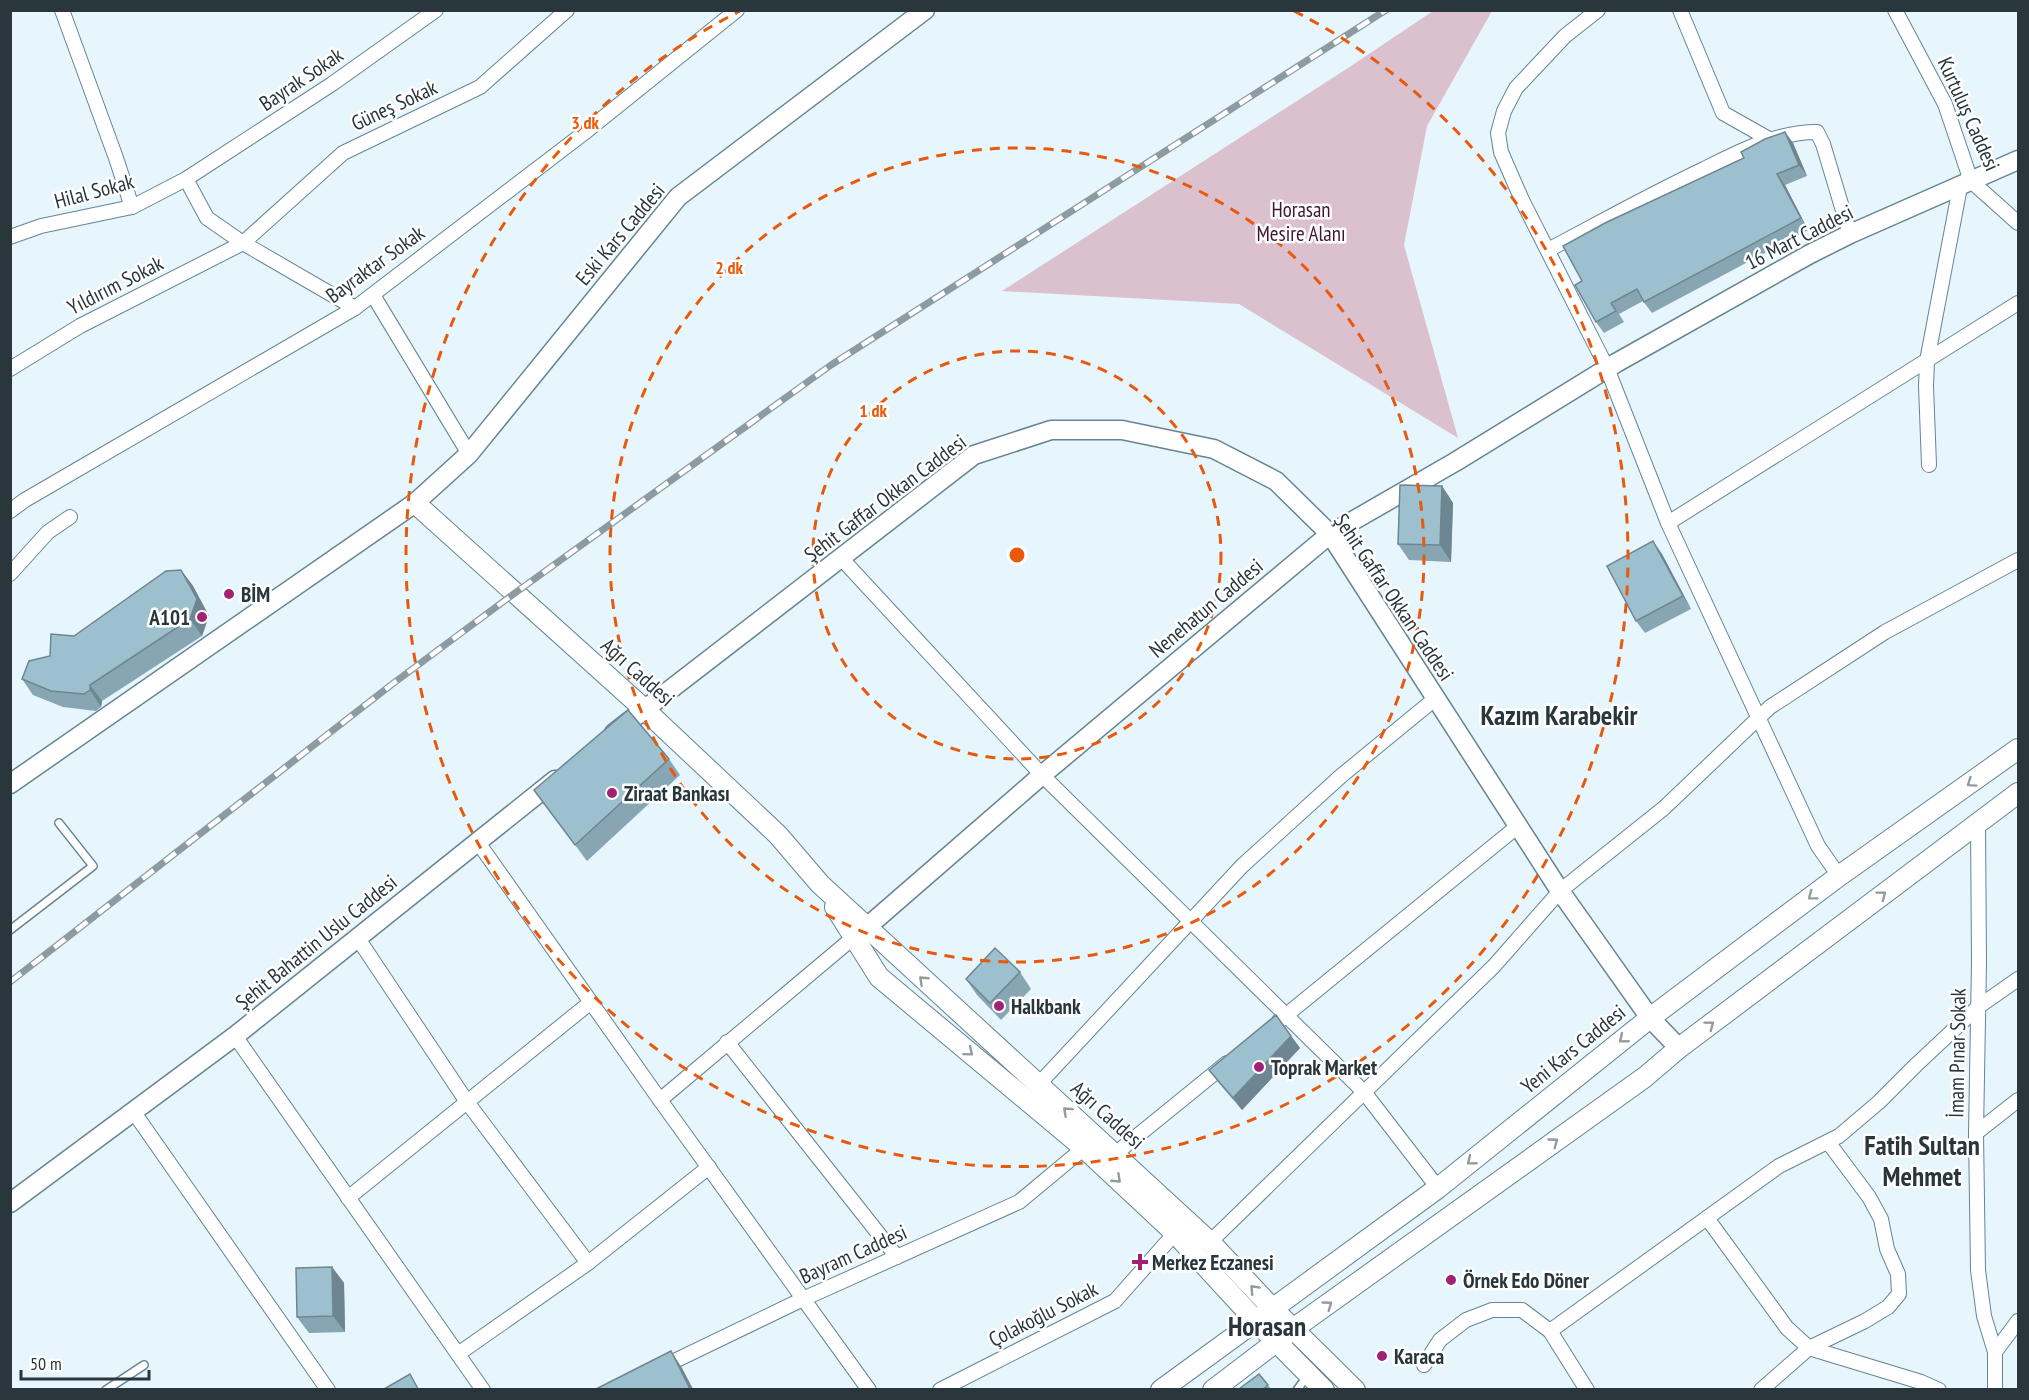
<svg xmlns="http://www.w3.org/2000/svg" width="2029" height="1400" viewBox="0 0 2029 1400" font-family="'PT Sans Narrow',sans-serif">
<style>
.green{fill:#dbc1ce}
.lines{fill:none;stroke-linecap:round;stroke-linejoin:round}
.service-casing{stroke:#648593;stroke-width:10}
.minor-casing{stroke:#648593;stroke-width:16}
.tertiary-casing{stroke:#648593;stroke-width:21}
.secondary-casing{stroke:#648593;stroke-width:22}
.service{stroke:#fff;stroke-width:7}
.minor{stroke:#fff;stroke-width:14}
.tertiary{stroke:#fff;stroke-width:18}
.secondary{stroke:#fff;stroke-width:20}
.rail-casing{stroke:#8d9ba1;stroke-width:7}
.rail{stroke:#fff;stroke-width:4.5;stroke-dasharray:14;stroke-linecap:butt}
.wall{fill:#87a5b2}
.shaded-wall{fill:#6e8691}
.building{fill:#9dc0cf;stroke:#6e8691;stroke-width:1.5}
.oneway{stroke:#949b9e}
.ring{fill:none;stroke:#e8590c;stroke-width:3;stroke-dasharray:10 8}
.poi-dot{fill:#a12275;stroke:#fff;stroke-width:2}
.labels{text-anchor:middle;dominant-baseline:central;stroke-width:5;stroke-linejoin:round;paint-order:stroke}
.street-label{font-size:21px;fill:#29373d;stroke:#fff}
.park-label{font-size:21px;fill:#421831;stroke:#fff}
.poi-label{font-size:21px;font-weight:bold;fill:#29373d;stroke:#fff;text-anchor:start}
.district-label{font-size:27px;font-weight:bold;fill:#29373d;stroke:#fff}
.centre{fill:#e8590c;stroke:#fff;stroke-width:3}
.ring-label{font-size:18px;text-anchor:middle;font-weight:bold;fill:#e8590c;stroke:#fff;stroke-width:5;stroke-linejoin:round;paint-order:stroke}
</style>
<rect width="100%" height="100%" fill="#e7f5fc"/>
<path class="green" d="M1433,11H1492L1427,126L1404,245L1458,438L1239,304L1002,291L1348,68Z"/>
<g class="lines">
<g class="service-casing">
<g id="service">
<path d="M10,930L93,866L59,823"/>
<path d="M106,1390L144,1365"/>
<path d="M1297,1390L1308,1375"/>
</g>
</g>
<g class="minor-casing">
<g id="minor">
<path d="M62,10L116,158L132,207"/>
<path d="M1598,10L1565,36L1516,88L1504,111L1498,133L1501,152L1522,200L1607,368L1668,523L1818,846L1839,876"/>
<path d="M1680,10L1723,113L1769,139"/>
<path d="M1895,10L1945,104L1971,181L2018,223"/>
<path d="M186,179L207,218L243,243L355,308"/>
<path d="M10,237L41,226L132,207L186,179L332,84L436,10"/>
<path d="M1548,250C1599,223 1651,194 1704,169C1740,151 1776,132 1817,132L1823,144L1850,234"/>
<path d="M373,295L469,454"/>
<path d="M10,369L80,326L243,243L343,153L480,87L567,10"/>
<path d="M1929,465L1926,386L1927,361L1960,187"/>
<path d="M10,511L25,500L355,308L584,133L737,10"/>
<path d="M1668,523L2018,303"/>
<path d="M841,558L1042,775L1364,1092L1438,1188"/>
<path d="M10,574L48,532L70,517"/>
<path d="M1978,822L1979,963L1976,1133L1978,1270L1984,1316L1995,1352V1390"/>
<path d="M477,841L660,1100L869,1390"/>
<path d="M357,937L467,1102L588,1263"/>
<path d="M1279,1021L1518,826"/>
<path d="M235,1036L483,1390"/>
<path d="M727,1042L897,1257"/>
<path d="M1038,1085L1242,866L1341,776L1436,698"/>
<path d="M660,1100L860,932"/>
<path d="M133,1111L328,1390"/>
<path d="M1976,1133L2018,1100"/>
<path d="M1115,1154L1227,1063"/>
<path d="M348,1198L591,1002"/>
<path d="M1707,1218L1787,1328L1809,1348L1921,1382L1939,1390"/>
<path d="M1210,1242L1494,966L1560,891L1664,808L1770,707L1885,632L2018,560"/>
<path d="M1550,1331L1779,1166L1839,1136L1879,1102L1916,1065L1978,1007L2018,979"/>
<path d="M1995,1352L2018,1321"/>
<path d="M458,1354L588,1263L709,1167"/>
<path d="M1424,1365L1440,1340L1466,1320L1492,1310H1522L1550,1331L1587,1390"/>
<path d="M660,1368L803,1299L1019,1202L1090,1143"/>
<path d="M940,1390L1115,1301L1175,1233"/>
<path d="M1761,1390L1809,1348L1865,1321L1888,1307L1899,1294L1898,1274L1887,1249L1881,1219L1869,1197L1828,1142"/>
</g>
</g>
<g class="tertiary-casing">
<g id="tertiary">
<path d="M614,733L974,455L1051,430H1122L1214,449L1276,481L1330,534L1560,891L1650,1018L1679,1048"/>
<path d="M10,784L415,503L469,454L678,197L925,10"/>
<path d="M867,927L1042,775L1330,534L1455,462L1616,363L1810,254L1850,234L2018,160"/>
<path d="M10,1203L235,1036L555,780"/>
</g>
</g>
<g class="secondary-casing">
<g id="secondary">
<path d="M415,503L644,709L778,835L820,884L1210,1242L1272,1308L1355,1390"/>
<path d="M835,907L879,977L1084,1148L1175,1233L1255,1320L1324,1390"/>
<path d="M1161,1390L1438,1188L1650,1018L1839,876L2018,749"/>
<path d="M1213,1390L1293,1329L1645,1077L1679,1048L2018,793"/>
</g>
</g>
<use href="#service" class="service"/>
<use href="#minor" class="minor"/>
<use href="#tertiary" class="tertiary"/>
<use href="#secondary" class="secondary"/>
<g class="rail-casing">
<path id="rail" d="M10,982L391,685L515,593L831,365L1386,10"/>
</g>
<use href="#rail" class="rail"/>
</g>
<g class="wall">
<path d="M1785,132L1793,143L1807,176L1785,185L1808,230L1652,313L1643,301L1619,314L1624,322L1604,333L1596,322L1582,281Z"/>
<path d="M1442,486L1453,503L1451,562L1409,560L1398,544Z"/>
<path d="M1662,554L1691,609L1645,633L1636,621Z"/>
<path d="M181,570L193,586L209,616L202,636L102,701L101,707L96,711L63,707L33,695L22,679L50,656Z"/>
<path d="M669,759L680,775L587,861L534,790Z"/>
<path d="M1020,972L1031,989L1001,1020L977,995L966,979Z"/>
<path d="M1276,1015L1300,1048L1242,1110L1218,1082L1209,1070Z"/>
<path d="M332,1267L344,1283L345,1332L309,1333L297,1317Z"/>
<path d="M1259,1374L1271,1389H1239Z"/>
</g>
<g class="shaded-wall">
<path d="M1785,132L1793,143L1807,176L1799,165Z"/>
<path d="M1777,174L1785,185L1808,230L1801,218Z"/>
<path d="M1442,486L1453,503L1451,562L1440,545Z"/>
<path d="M1653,541L1662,554L1691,609L1683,596Z"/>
<path d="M181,570L193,586L209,616L202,636L190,619Z"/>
<path d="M90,685L102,701L101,707L90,690Z"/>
<path d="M1291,1036L1300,1048L1242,1110L1233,1098Z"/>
<path d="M332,1267L344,1283L345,1332L333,1316Z"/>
<path d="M671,1351L682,1368L693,1389H690Z"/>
</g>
<g class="building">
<path d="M1785,132L1799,165L1777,174L1801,218L1644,302L1637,289L1611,303L1616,311L1596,322L1575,285L1582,281L1563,246L1605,223L1744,158L1741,152L1765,139Z"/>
<path d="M1400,485L1442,486L1440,545L1398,544Z"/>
<path d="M1653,541L1683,596L1636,621L1607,566Z"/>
<path d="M181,570L197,599L190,619L90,685V690L84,694L51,691L22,679L29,661L50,656L51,634L74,636L166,571Z"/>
<path d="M628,710L669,759L575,845L534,790Z"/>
<path d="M995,948L1020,972L990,1003L966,979Z"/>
<path d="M1276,1015L1291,1036L1233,1098L1209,1070Z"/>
<path d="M332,1267L333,1316L297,1317L296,1268Z"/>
<path d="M671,1351L690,1389H596Z"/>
<path d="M410,1374L418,1389H384Z"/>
<path d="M1259,1374L1268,1385L1263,1389H1239Z"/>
</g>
<defs><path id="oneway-chevron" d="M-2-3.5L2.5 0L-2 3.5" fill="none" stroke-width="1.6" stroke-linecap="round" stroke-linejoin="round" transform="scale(1.5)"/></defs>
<g class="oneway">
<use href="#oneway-chevron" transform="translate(1971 783) rotate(145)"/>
<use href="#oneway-chevron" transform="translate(1882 895) rotate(-37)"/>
<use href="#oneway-chevron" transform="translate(1812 896) rotate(143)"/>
<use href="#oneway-chevron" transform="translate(923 980) rotate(-137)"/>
<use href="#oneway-chevron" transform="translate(1710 1025) rotate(-37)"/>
<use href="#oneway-chevron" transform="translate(1623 1039) rotate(141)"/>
<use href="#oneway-chevron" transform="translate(969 1052) rotate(40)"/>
<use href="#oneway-chevron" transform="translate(1067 1111) rotate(-138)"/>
<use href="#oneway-chevron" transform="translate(1554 1142) rotate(-36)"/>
<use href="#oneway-chevron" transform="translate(1471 1161) rotate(141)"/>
<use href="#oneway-chevron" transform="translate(1117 1179) rotate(43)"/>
<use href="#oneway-chevron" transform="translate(1254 1289) rotate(-133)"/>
<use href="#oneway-chevron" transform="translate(1328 1305) rotate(-36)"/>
</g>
<g class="ring">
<circle cx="1017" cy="555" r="204"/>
<circle cx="1017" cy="555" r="407"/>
<path d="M1294 11A611 611 0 1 1 740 11"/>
</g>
<g class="poi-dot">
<circle cx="229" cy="594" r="6"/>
<circle cx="202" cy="617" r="6"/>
<circle cx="612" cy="793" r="6"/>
<circle cx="999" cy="1006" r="6"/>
<circle cx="1259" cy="1067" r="6"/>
<path d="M1137 1253h6v6h6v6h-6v6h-6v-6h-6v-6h6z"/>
<circle cx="1451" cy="1280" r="6"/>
<circle cx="1382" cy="1356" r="6"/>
</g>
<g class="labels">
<g class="street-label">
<text transform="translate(301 79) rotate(-34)">Bayrak Sokak</text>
<text transform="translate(394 105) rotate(-25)">Güneş Sokak</text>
<text transform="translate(1969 114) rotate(66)">Kurtuluş Caddesi</text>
<text transform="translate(94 191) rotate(-15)">Hilal Sokak</text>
<text transform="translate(620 234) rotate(-50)">Eski Kars Caddesi</text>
<text transform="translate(1799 237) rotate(-27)">16 Mart Caddesi</text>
<text transform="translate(375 264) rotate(-36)">Bayraktar Sokak</text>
<text transform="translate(115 285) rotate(-27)">Yıldırım Sokak</text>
<text transform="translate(885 498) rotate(-37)">Şehit Gaffar Okkan Caddesi</text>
<text transform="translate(1394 597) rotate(56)">Şehit Gaffar Okkan Caddesi</text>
<text transform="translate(1206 608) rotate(-40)">Nenehatun Caddesi</text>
<text transform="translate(638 672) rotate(42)">Ağrı Caddesi</text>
<text transform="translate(316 942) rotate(-39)">Şehit Bahattin Uslu Caddesi</text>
<text transform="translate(1573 1049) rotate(-39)">Yeni Kars Caddesi</text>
<text transform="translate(1957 1053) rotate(-89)">İmam Pınar Sokak</text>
<text transform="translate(1108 1115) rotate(42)">Ağrı Caddesi</text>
<text transform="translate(853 1254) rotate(-24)">Bayram Caddesi</text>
<text transform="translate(1043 1314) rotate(-27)">Çolakoğlu Sokak</text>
</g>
<g class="park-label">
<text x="1301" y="209">Horasan<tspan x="1301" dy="24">Mesire Alanı</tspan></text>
</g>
<g class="poi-label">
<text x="241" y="594">BİM</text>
<text x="190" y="617" text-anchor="end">A101</text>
<text x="624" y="793">Ziraat Bankası</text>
<text x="1011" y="1006">Halkbank</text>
<text x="1271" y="1067">Toprak Market</text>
<text x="1152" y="1262">Merkez Eczanesi</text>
<text x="1463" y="1280">Örnek Edo Döner</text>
<text x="1394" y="1356">Karaca</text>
</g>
<g class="district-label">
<text x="1559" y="715">Kazım Karabekir</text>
<text x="1922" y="1145">Fatih Sultan<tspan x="1922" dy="31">Mehmet</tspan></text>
<text x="1267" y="1326">Horasan</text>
</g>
</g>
<circle cx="1017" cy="555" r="9" class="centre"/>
<g class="ring-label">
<text x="585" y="129">3 dk</text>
<text x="729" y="274">2 dk</text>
<text x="873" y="417">1 dk</text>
</g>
<rect width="2029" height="1400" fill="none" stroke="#29373d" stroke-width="24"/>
<path d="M21 1370v9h128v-9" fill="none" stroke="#29373d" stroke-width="3"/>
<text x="30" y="1370" font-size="18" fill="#29373d" stroke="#ffffff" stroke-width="4.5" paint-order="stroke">50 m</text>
</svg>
